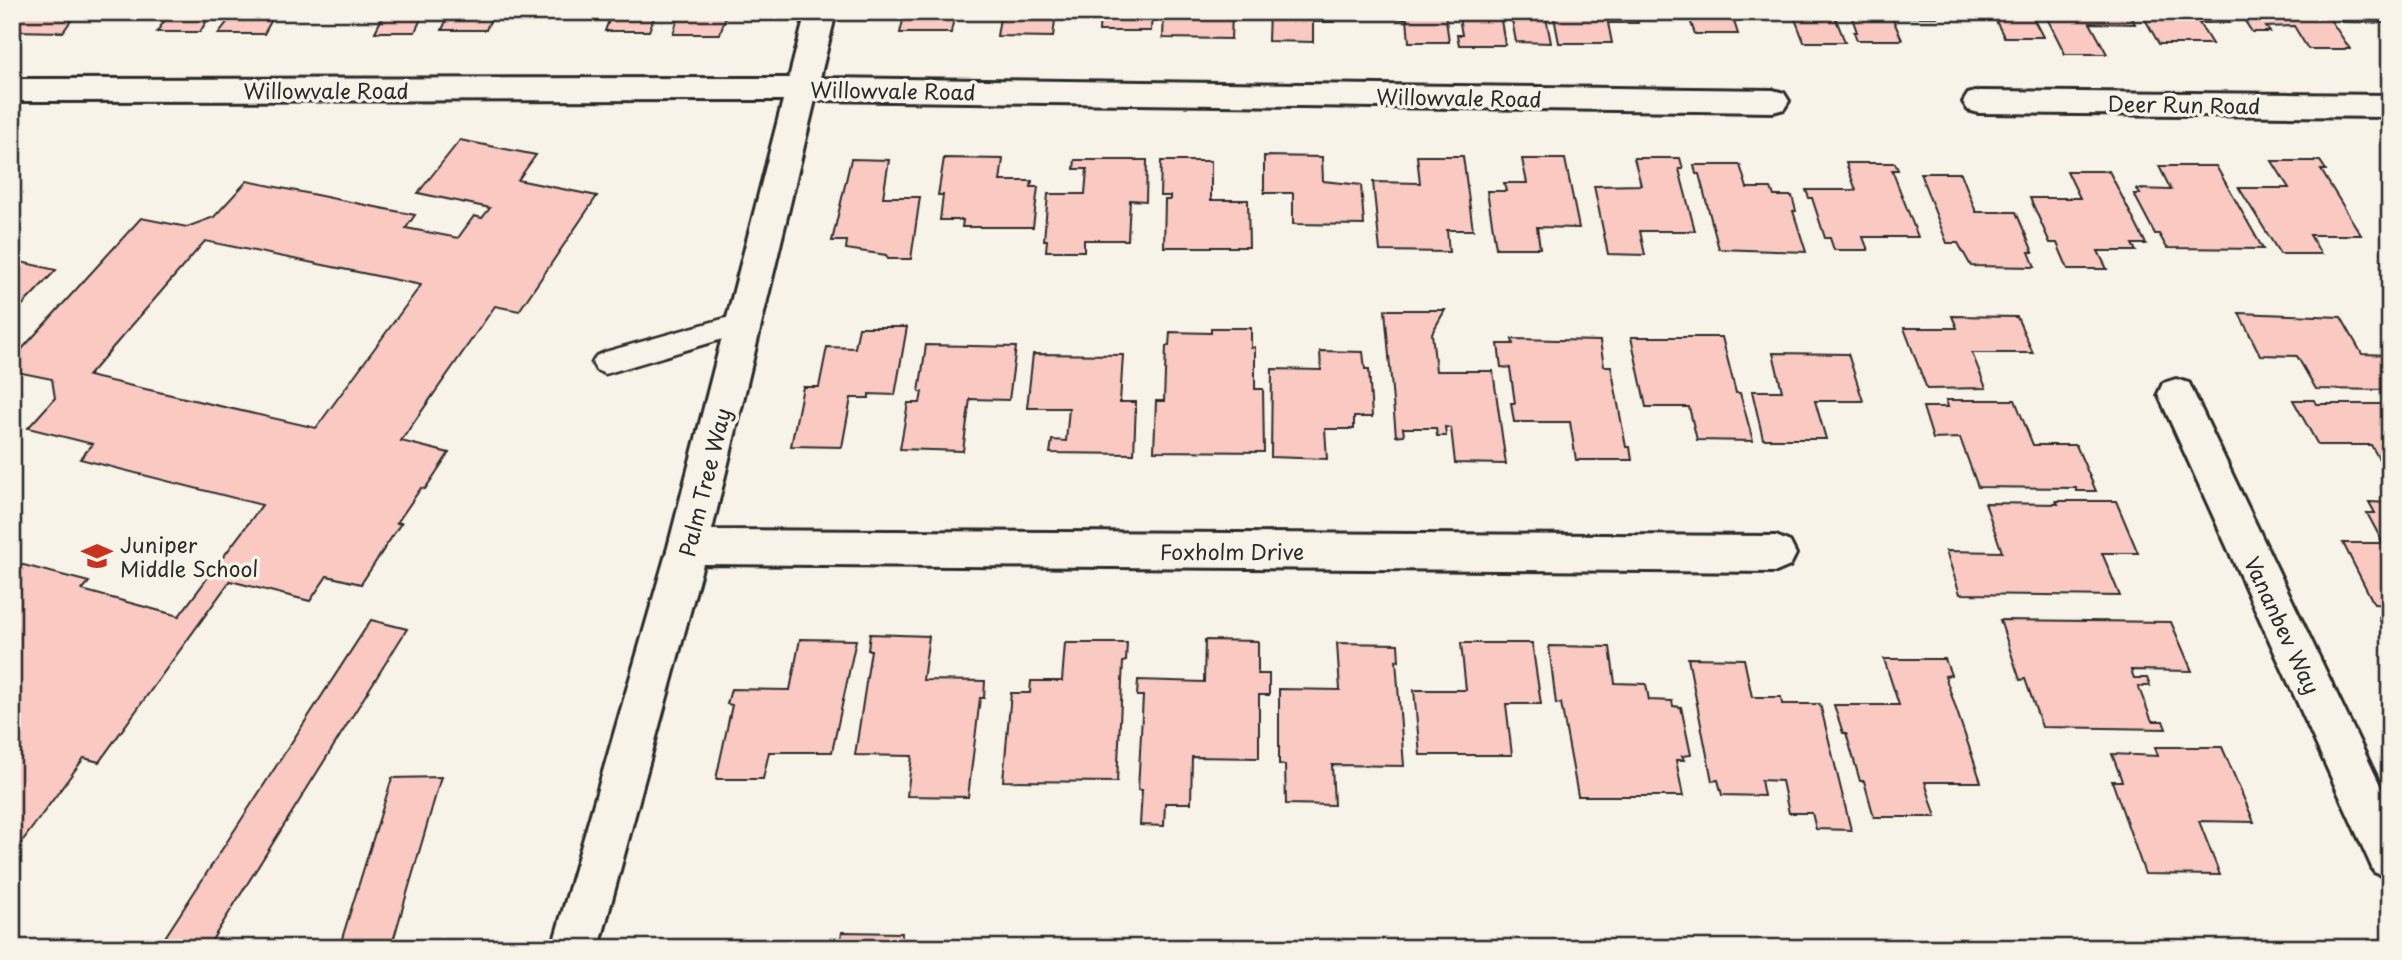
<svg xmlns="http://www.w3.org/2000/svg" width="2402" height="960" viewBox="0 0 2402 960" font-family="'Playpen Sans',sans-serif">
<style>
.building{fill:#f9c9c2;stroke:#2b2b2b;stroke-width:2;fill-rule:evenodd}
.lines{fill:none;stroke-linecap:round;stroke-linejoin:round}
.service-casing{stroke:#2b2b2b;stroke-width:5}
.minor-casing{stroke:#2b2b2b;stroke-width:6}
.service{fill:#f7f3e8;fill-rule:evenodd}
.minor{fill:#f7f3e8;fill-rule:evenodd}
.labels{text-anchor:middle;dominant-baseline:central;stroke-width:7;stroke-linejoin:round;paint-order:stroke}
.street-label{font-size:21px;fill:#2b2b2b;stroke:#f7f3e8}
.poi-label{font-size:21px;fill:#2b2b2b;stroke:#f7f3e8;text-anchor:start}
</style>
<rect width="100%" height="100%" fill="#f7f3e8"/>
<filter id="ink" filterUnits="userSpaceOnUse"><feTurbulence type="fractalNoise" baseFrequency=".0143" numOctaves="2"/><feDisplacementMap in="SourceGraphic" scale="14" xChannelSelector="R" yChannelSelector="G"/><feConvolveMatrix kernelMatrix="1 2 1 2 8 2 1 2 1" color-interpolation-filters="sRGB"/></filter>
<g filter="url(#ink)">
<g class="building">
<path d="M16,12H77L63,32L12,31V17Z"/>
<path d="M170,12H212L200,32H157Z"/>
<path d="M235,12H276L264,34H218Z"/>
<path d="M385,12H424L415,32H375Z"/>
<path d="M450,12H494L486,30H442Z"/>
<path d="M612,12H656L649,31H605Z"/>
<path d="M680,12H727L720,34H673Z"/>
<path d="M905,12H955L951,33H900Z"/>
<path d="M1001,12H1056L1053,37L997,36Z"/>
<path d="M1100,12H1152L1151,31H1099Z"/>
<path d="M1164,12H1250V14H1232L1231,39L1163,38Z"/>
<path d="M1269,12H1347L1348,16H1334L1335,22H1313V42L1268,41Z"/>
<path d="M1361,12H1445L1449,42H1409L1407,19H1362Z"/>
<path d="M1458,12H1545L1551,43L1516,42L1512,20H1501L1505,45H1459L1457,35H1462Z"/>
<path d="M1553,12H1642L1644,18H1637L1638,23H1608L1612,43H1559Z"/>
<path d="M1653,12H1731L1738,34H1695L1689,17H1654Z"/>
<path d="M1747,12H1833L1845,42H1804L1795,19H1750Z"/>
<path d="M1850,12H1935L1937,17H1892L1902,40H1857L1854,32H1857Z"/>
<path d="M1948,12H2030L2043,37H2004L1992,13Z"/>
<path d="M2044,12H2129L2135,24L2090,23L2107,54H2065Z"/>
<path d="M2141,12H2228L2232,19H2227L2230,23H2199L2212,44H2159Z"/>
<path d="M2239,12H2325L2350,49H2308L2294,26L2266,27L2270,32H2252Z"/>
<path d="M2335,12H2390V26L2387,23L2342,22Z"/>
<path d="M460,140L536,155L518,180L597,196L519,311L495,306L401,441L449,453L425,489L421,488L397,523H401L361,584L327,576L310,601L230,581L99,762L84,758L12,855V562L89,582L82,590L179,616L262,505L80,459L93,444L28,428L55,398L52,379L12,371V360L141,218L187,227L214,217L247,181L415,215L406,228L458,238L474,216L482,218L490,208L418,193ZM205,241L421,285L316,428L88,376Z"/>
<path d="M1264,156L1322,157L1323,181L1361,185L1364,225L1293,224V193H1264Z"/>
<path d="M1417,156H1463L1473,230H1447L1449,252L1380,251L1373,182L1420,183Z"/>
<path d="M944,158L1003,159L1000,181H1032L1031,187H1038L1033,227H962L963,220H940L943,195H938Z"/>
<path d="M1634,158H1680L1683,169H1679L1695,231H1640L1645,255L1608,254L1594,186L1641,185Z"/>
<path d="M851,159L889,160L883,197H920L911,259H888L886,255L846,249L847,241H832Z"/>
<path d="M1522,159H1565L1579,228L1537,227L1540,248H1496L1487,191H1506L1504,183H1527Z"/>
<path d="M1075,160H1147L1146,201L1130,200L1128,240H1084V251H1046L1047,240H1044L1048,194H1085L1087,169H1074Z"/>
<path d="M1161,161H1211V200H1248L1249,247H1164L1165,200H1170V196H1160Z"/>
<path d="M2272,161H2320L2326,170H2321L2361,235H2310L2321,254H2280L2239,188H2289Z"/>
<path d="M1846,163H1895L1898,170H1892L1918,237H1863L1868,250H1834L1830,238H1825L1812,198H1809L1806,190H1856Z"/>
<path d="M1694,165H1740L1747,188H1771L1774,196H1792L1796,211H1793L1806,252L1719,249L1699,174H1696Z"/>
<path d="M2159,166H2216L2263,249L2167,248L2159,234H2155L2134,194H2140L2137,189L2171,190Z"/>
<path d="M2067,171H2109L2146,244H2132L2136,251H2098L2107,269H2068L2057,243H2050L2030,198H2080Z"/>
<path d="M1920,173H1961L1976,212H2016L2033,252H2029L2035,267L1971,266L1958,243H1947Z"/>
<path d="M12,260L56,270L12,316Z"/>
<path d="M1385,310H1445L1432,333L1436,371H1493L1506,464L1455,463L1451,428L1445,427L1446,436H1437L1436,428H1403L1404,435L1396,436Z"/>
<path d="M2239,313L2341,317L2362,354L2390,355V390L2316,389L2297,356L2260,355Z"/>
<path d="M1952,316L2017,317L2033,353H1972L1986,388L1927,389L1904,328H1957Z"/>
<path d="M859,327H907L895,395L869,394V398H851L842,447L791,446L803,387H819L827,347L855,348Z"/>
<path d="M1211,328H1251V348L1255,347V389H1263L1264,452L1154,451L1156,401H1164L1166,346H1169L1170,332L1211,333Z"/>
<path d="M1631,337H1722L1736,393H1740L1753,441L1697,440L1689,407H1646Z"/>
<path d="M1512,339L1600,341L1604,366H1611L1626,447H1630L1632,460H1576L1570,422H1514L1511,403H1515L1510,368L1501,367L1498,344H1513Z"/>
<path d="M926,345L1016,347L1009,400L970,399L963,451L900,449L908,403H920L922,392H919Z"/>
<path d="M1320,351L1363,352L1365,369H1369L1372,417H1354V429H1325L1327,459L1271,457L1272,369L1321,370Z"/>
<path d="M1773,353L1848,354L1863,401H1815L1826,439H1763L1752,391H1782Z"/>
<path d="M1033,354L1123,355L1120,402H1136L1134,454L1050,453L1052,440L1066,441L1069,408H1027Z"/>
<path d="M1946,400H2015L2033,445H2076L2096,491H2077L2076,488L1978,487L1960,438L1933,439L1923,407H1948Z"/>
<path d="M2293,400H2314L2316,404H2390V478L2371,445H2318Z"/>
<path d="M2056,501H2116L2138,553H2102L2120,596L1960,594L1946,551L2002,552L1985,503L2058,504Z"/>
<path d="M2369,502L2390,503V605L2374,604L2343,543H2383L2367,513H2375Z"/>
<path d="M2379,618H2390V640Z"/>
<path d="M371,620L407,629L207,948H158Z"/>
<path d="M2000,620L2171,622L2192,671L2131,670L2134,678H2147L2150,686H2138L2152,721H2163L2166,729L2042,727L2025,679L2020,680Z"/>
<path d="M870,634L929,636L923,680L985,681L984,698H980L968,797L907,796L912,756L855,755L871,650H868Z"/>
<path d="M800,639L856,640L832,752H769L763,779H716L732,705L727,704L731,689L790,690Z"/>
<path d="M1205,640L1258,641V674H1269V695H1259V758L1192,757L1191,803H1165L1164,826L1140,825L1142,790H1138L1143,696H1137L1138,680L1204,682Z"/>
<path d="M1065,643H1127L1126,661L1123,662L1117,782L1003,781L1011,693H1030L1031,681H1062Z"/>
<path d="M1337,643L1398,644L1399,661L1396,660L1404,766L1332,765L1334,805L1286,804L1285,765H1279V689L1340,690Z"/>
<path d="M1461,643H1532L1541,704H1506L1512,755H1420L1414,690H1466Z"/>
<path d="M1549,646L1610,647L1615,683L1646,684L1649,700L1672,701L1673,706L1681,707L1691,755L1682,756L1684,760H1676L1683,796H1578L1561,703L1556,704Z"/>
<path d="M1688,658L1744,659L1752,697H1781L1782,704H1820L1851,830L1816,829L1812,813H1789L1782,781L1761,780L1764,796L1722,795L1718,780L1712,781Z"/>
<path d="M1884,659H1945L1951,675L1945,676L1981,782H1925L1936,817H1874L1864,781H1860L1846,733H1843L1834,705H1899Z"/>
<path d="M2155,747H2222L2254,822L2199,821L2220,875L2145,874L2112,781H2122L2112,754L2158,756Z"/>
<path d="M441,777L391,948H339L392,778Z"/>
<path d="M842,932L902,933L901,948H839Z"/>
</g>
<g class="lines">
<g class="service-casing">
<path id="service" d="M744,313L753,316L757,323L753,330L605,374L596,370L592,363L596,356L605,352Z"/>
</g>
<g class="minor-casing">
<g id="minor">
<path d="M806,12H836L820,78L1773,90L1784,93L1789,101L1784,109L1773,112L815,100L712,530L1776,536L1790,542L1796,554L1790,566L1776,572L703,564L599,948H552L668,547L783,100L12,101V79L789,78Z"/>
<path d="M1979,91L2390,95V117L1979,113L1968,110L1963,102L1968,94Z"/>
<path d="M2176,379L2189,383L2194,394L2390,806V879L2374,872L2158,394L2163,383Z"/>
</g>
</g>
<use href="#service" class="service"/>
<use href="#minor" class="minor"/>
</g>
</g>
<defs>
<g id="school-bare" transform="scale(2.415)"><path d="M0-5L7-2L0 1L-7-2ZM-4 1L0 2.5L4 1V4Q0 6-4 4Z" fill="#c8321e" stroke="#f7f3e8" stroke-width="2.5" paint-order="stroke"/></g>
</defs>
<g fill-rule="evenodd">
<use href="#school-bare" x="97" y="556"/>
</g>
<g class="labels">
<g class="street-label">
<text x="326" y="90">Willowvale Road</text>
<text transform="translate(893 90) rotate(1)">Willowvale Road</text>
<text transform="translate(1459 97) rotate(1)">Willowvale Road</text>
<text transform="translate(2184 104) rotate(1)">Deer Run Road</text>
<text transform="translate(704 482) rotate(-76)">Palm Tree Way</text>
<text x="1232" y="551">Foxholm Drive</text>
<text transform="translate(2283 625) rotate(65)">Vananbev Way</text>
</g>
<g class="poi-label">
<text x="120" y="544">Juniper<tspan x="120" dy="24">Middle School</tspan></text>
</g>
</g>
<rect width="2402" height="960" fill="none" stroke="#f7f3e8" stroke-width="42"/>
<rect x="21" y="21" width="2360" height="918" fill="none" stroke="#2b2b2b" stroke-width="2.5" filter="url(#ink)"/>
</svg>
